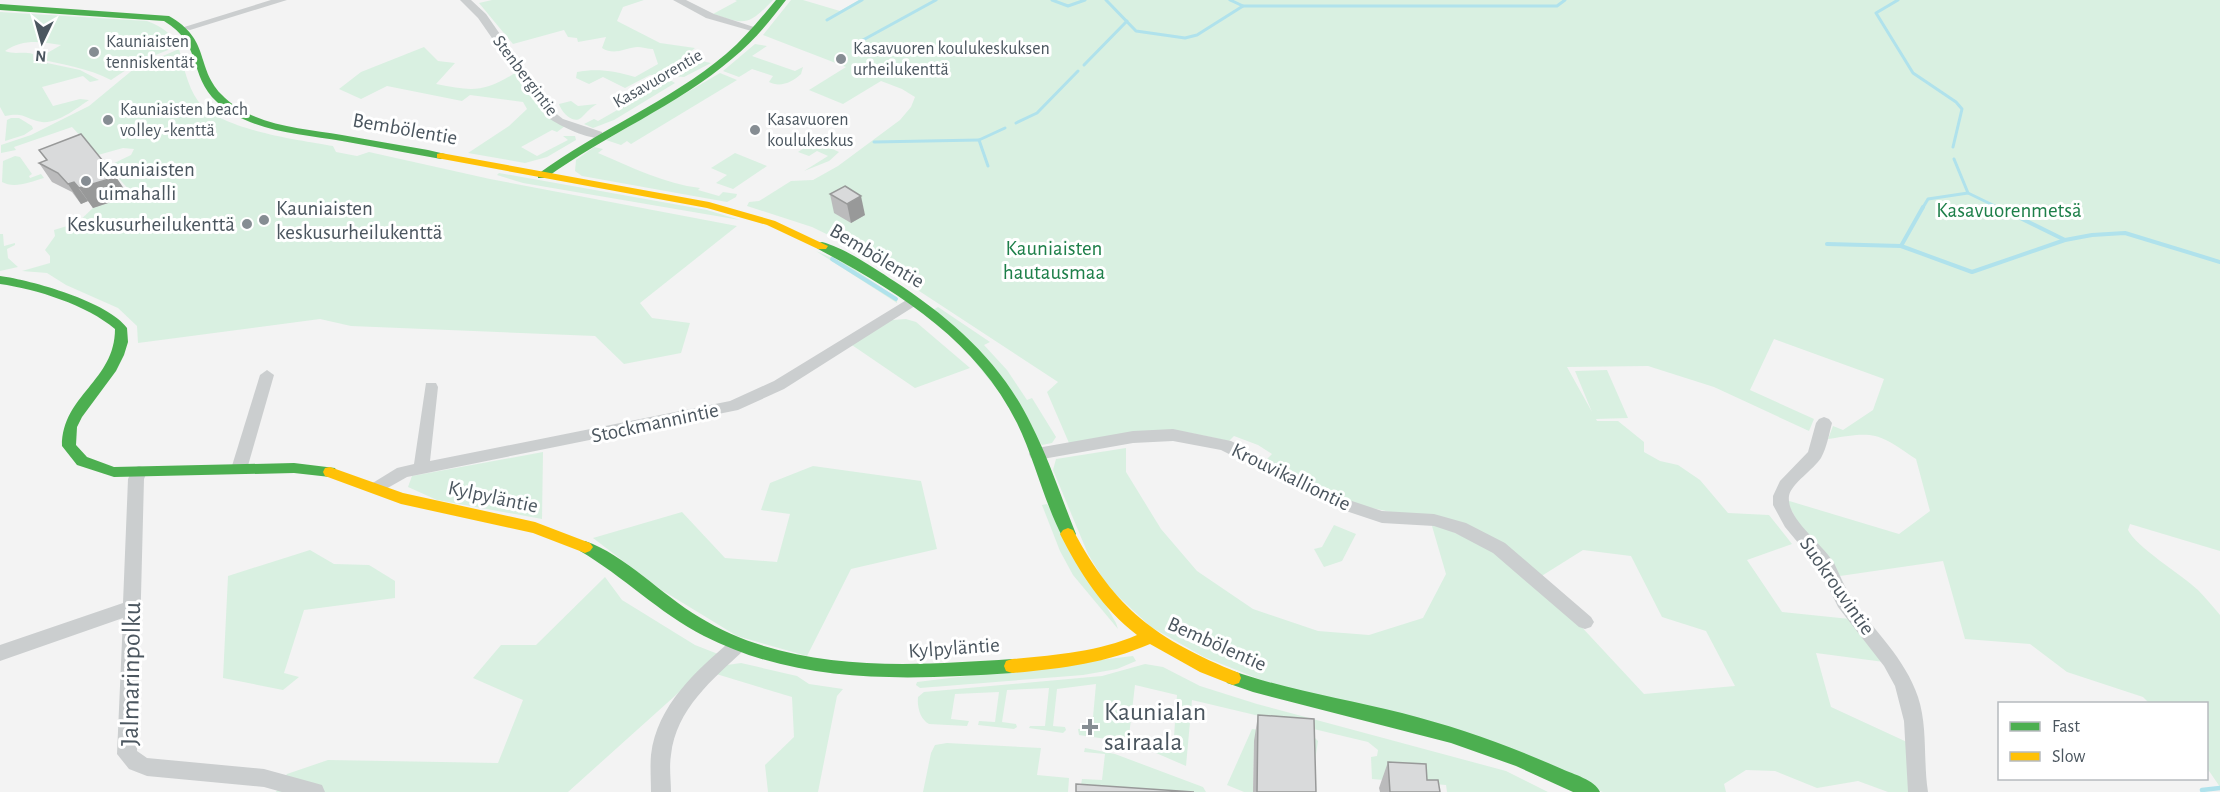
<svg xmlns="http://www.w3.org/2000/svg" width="2220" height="792" viewBox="0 0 2220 792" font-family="'Alegreya Sans',sans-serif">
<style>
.green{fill:#d9f0e1}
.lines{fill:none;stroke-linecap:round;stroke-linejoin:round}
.stream-far2{stroke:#b0e2ec;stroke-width:3}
.stream-far1{stroke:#b0e2ec;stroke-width:4}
.stream{stroke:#b0e2ec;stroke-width:4.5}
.street{fill:#cbcecf;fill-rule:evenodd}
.fast{fill:#4caf50;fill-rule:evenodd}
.slow{fill:#ffc107;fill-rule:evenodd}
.wall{fill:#bbbbbc}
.shaded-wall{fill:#989999}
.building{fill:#d9dadb;stroke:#989999;stroke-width:1.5}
.poi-dot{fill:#868d93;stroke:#fff;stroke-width:2}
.labels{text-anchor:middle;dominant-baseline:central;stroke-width:6;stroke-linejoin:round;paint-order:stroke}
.far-poi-label{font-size:18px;fill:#4b565f;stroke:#fff;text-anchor:start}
.far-street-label{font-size:18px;fill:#4b565f;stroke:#fff}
.street-label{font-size:21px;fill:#4b565f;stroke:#fff}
.poi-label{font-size:21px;fill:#4b565f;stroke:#fff;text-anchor:start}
.park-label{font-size:21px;fill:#1d7f49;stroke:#fff}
.near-street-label{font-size:26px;fill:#4b565f;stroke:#fff}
.near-poi-label{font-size:26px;fill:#4b565f;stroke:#fff;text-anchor:start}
</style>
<rect width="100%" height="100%" fill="#f3f3f3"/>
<g class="green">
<path d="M492,0H644L623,7L617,21L660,43L695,48L685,56L687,58L711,63L684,77L650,75L625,88L603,77L589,84L576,78L577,72C597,68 615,71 635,77L658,64L653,49C648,49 642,47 637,47C624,48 615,56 602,48L606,37L578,42L577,38L568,37L564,30L513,44L479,3Z"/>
<path d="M735,0H773C748,26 746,25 713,14L737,1Z"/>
<path d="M791,0H803L840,11L859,0H2220V551L2130,524L2128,530C2136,547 2181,574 2198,590C2206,598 2213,607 2220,615V787L2207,768L2206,704L2149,703L2143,697L2067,672L2030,644L1965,639L1943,561L1840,576L1803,532L1786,500L1899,534L1930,511L1916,459C1877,432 1875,431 1828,439L1833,426L1843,430L1873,410L1884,379L1774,339L1750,390L1814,419L1809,431L1714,387L1648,366L1567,367L1592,412L1575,371L1607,370L1628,418L1596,419L1597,421H1618L1644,442V452L1660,461L1678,465L1700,480L1728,513L1769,515L1792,544L1747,560L1782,612L1850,619L1884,662L1816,653L1831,707L1909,743L1911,792H1888L1858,781L1817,788L1775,771L1746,770L1724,784L1726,792H1603L1269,683L1204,657L1151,627L1108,587L1088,554L1053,470L1056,459L1126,448V472L1161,529L1197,571L1253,609L1318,631L1369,635L1423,618L1446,574L1432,526L1434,523L1500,554L1577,622L1644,694L1735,686L1706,631L1662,617L1631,556L1583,550L1540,577L1472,529L1362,506L1324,492L1265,461L1272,454L1258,445L1234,436L1229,441L1186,432L1069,443L1047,392L1058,382L849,245L812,227L747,206L749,202L759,201L791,181L813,180L838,166L900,120L911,107L915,97L902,89L881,81L843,104L809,90L846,67L763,35Z"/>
<path d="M0,12L147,21C161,26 171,33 178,46L138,62L111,80C87,68 63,64 37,59L61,45C40,41 22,39 5,51C15,55 22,51 33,54V60L80,70L99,80L90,82L83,76L42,87L53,106L80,99L89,100C77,108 57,124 42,122C24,119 26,112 5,116L0,107Z"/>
<path d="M755,44L767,46L752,56L795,71L803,67L801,74C793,82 780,88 769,82L773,76L752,69L739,77L723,71Z"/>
<path d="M424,47L438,61L455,63L436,84C472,91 483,93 515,73C534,101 537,108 565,126L557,132L552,130L521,147L537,156L568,140L563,136H575L576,140L547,157L525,163L468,153L509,126L527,109L523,102L470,95L462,101L387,86L361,99L339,89L361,72Z"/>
<path d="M179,49C184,67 187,85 198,101C220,130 299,140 333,146L336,152L357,156L369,152L490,179L737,226L640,303L652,318L690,323L681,353L624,364L595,336L351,326L320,319L138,343L137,326L118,308L66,285L47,273L22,271L50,263V256L45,250L55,236L54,230L77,223L93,208L128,196L126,192L129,190L108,166L131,155L134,149L123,148L98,155L72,127L14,147L16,150L1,153V145L31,135L89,106L135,68Z"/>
<path d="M720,73L737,80L631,144L627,141L621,145L606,140Z"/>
<path d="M670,80L675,83L614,120L593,128L584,124L594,119L598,121Z"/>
<path d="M571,101L578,106L597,104C590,108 587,112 582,117C573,126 561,111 559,104Z"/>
<path d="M11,118H19L32,126L33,129L24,135L5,141L7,120Z"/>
<path d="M815,141L839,152L829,161L804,171L828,156L817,151L809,156L798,152Z"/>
<path d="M594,147L603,149L598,153C631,167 665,184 700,188L698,190L719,196L723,192L737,194L736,197L727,202L582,176L575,171L576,160Z"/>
<path d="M735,153L767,166L733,189L716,183L727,175L711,168Z"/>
<path d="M15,156L20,157L32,174L29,176L30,178L41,174L44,178C30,182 14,189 2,182L3,161Z"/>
<path d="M499,173L707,210L740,220L523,183L497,175Z"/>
<path d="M0,234H3L4,246L15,243V245L7,249L8,258L18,267L0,271Z"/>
<path d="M816,251L848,265L897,298V303Z"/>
<path d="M938,307L990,342L984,345L1007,370L1027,400L1032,398L1056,437L1052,443L1042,445L933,310Z"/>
<path d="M906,319L916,322L970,368L915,388L849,343L892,320Z"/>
<path d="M543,452L542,519L437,500L408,487L412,476Z"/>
<path d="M813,466L921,481L937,549L851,569L807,656L737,636L660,589L593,538L682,512L725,558L777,562L790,514L761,510L770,483Z"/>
<path d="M1047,504L1116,623L1118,629L1073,575L1060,551L1042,505Z"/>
<path d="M1334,525L1356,534L1342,561L1324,567L1314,549L1322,547Z"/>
<path d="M310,550L334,564L369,565L395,581V598L304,610L284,673L299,677L283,690L223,678L228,576Z"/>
<path d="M605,577L622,600L695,645L718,654L706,668L568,792H276L287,774L328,760L498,763L523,700L473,678L501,645H536Z"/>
<path d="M1133,656L1136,661L1117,669L1083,675L920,688L916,685L917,682Z"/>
<path d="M741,663L797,676L809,684L843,689L837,696L818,792H768L765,765L794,737L792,697L713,673L727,665Z"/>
<path d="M1145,664L1163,667L1200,686L1257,704L1506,771L1548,792H1447L1446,785L1372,779L1371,757L1377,756L1378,750L1368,742L1192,700L1186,766L1156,753L1157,749L1173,750L1177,695L1135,685L1129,736L1144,742V745L1138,748L1113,740L1079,735L1078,729L1092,728L1096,684L1057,689L1053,726L1065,727L1066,730L1063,733L1029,728L1030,726H1045L1049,688L1007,690L1002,722L1016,724L1017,727L1014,729L978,725L979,721L995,722L999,692L955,694L951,719L969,721L967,726L929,724C920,719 917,707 918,697L924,692L1102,676Z"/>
<path d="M1252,729L1315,738L1318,741L1313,774L1254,741L1253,792H1244L1227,785Z"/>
<path d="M947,743L1041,748L1037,775L1069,778L1068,792H923L931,753L935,745Z"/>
<path d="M1085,748L1115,754L1203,787L1206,792H1080L1082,779L1102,780L1105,754L1084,752Z"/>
</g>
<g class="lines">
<g class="stream-far2">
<path d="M1052,0L1068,6L1085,0"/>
<path d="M1106,0L1136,31L1185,38L1197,35L1243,6"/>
<path d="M1230,0L1243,6H1557L1565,0"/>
<path d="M1898,0L1876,13L1913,73L1956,102L1962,109L1953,147"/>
<path d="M827,20L862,0"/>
<path d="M863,40L936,0"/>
<path d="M1084,65L1127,21"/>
<path d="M1016,123L1037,113L1078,71"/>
<path d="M874,142L979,140"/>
<path d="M1954,159L1968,193L2001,209"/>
<path d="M988,166L979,140L1005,128"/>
<path d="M1922,209L1928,199L1968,193"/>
</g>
<g class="stream-far1">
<path d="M1923,207L1901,246L1972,272L2065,240"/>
<path d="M1998,207L2065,240L2092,235L2125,233L2220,262"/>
<path d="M1827,244L1901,246"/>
<path d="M832,259L896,299"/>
</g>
<path class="stream" d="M2203,792L2202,790L2220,788"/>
<g class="street">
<path d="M271,0H287L190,30L181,28Z"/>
<path d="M460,0H471L486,14L554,112L563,119L602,132V138C589,140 557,125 546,116L478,18Z"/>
<path d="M673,0H686L714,14L760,29L755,32L706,18Z"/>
<path d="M913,296L918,298L920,301L918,304L784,389L738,410L407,477L377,494L371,492L369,488L371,484L397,468L414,464L426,383H436L438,387L430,461L730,401L774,381Z"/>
<path d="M267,370L274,375L247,469L245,473H233L231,469L260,375Z"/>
<path d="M1824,417L1829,419L1832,423C1829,434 1827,447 1821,458C1814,469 1791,484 1789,496C1786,519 1823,544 1834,563C1840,575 1845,588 1852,599C1875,632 1905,658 1918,697C1928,727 1923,761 1928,792H1908L1904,721L1895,686L1884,666L1838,607L1819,568L1785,527L1773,505V496L1780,481L1808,452L1816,423L1819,419Z"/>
<path d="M1173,429L1231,441L1346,499L1382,511L1434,514L1466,523L1505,543L1591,617L1594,622L1591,627L1585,629L1579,627L1493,553L1455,533L1434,526L1382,523L1334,507L1221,450L1173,441L1133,443L1037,460L1031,458L1029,454L1031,450L1037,448L1133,431Z"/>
<path d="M139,466L145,468L147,472L144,479L137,751L147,758L264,769L315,783L322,785L325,792H282L264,787L147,776L129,769L117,754L123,618L0,661V645L123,603L128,479L133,468Z"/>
<path d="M738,637L744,640L747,645L744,650C713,679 676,709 671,755C669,767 671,780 671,792H651C651,780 650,767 651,755C657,705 696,671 732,640Z"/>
</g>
<g class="fast">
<path d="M776,0H786C770,21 753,42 733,58C677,106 605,135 546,178H538V174C598,130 669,102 726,54C745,38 760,19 776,0Z"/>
<path d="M0,4L169,16C211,40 195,66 221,94C251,126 302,128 342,135C370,140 399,145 428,150L445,154L446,156L441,159C408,153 375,147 342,141C301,134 250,132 217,102C188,75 203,44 164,21L0,10Z"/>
<path d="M822,242C845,248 874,268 894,281C951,318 1001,362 1031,424C1049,459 1061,497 1076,534L1073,538L1068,540L1063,538C1044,502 1035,460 1017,423C976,340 897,291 818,249L816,246L818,243Z"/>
<path d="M0,276C31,280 109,302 127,328L128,342L124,355L116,371L82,417L77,427L76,445L87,457L114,467L294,463L335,468L337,472L335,476L330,477L294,473L114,477L77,465L62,446C62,395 115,381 115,329C87,305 36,289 0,284Z"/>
<path d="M585,541C624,554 663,596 699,617C792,674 908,666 1012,659L1018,661L1020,666L1018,671L1012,673C907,680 800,685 704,636C659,613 623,576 580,551L577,547L580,543Z"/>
<path d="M1233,671C1288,690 1345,699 1402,713C1457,727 1510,746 1562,769C1573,774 1595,780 1600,792H1573L1516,766L1451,743L1253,692L1227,683L1225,678L1227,673Z"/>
</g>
<g class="slow">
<path d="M441,153L709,202L775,221L828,246L826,249H818L767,225L707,208L437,158V154Z"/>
<path d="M330,467L403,493L535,522L590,543L593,547L590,551L585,553L533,533L401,504L325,476L323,472L325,468Z"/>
<path d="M1068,528L1073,530C1116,610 1156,639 1239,673L1241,678L1239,683L1233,685L1200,672L1150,644C1106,663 1060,669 1012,673L1006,671L1004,666L1006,661L1012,659C1055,655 1098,652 1137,635C1102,608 1080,573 1060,534L1063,530Z"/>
</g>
</g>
<g class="wall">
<path d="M39,150L129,196L93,208L88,201L81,204L72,192L52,182L39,163L47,160Z"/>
<path d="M830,194L865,215L851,223L834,213Z"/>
<path d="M1258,715L1316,792H1253L1254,741Z"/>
<path d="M1388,762L1427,780L1440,792H1380L1379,788Z"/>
</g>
<g class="shaded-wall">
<path d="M116,177L129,196L93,208L79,188Z"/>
<path d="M74,182L88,201L81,204L68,184Z"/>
<path d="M861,196L865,215L851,223L847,204Z"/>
</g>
<g class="building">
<path d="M81,134L116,177L79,188L74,182L68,184L58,173L39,163L47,160L39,150Z"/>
<path d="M845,186L861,196L847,204L830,194Z"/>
<path d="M1258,715L1314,719L1316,792H1257Z"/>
<path d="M1388,762L1426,764L1427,780H1438L1440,792H1390Z"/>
<path d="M1076,784L1194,792H1076Z"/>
</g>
<g class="poi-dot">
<circle cx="94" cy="52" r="6"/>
<circle cx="841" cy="59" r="6"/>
<circle cx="108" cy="120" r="6"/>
<circle cx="755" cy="130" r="6"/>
<circle cx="86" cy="181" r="6"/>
<circle cx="264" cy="220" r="6"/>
<circle cx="247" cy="224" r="6"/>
<path d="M1087 718h6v6h6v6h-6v6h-6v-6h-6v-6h6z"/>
</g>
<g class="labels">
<g class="far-poi-label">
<text x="106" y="42">Kauniaisten<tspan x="106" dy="21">tenniskentät</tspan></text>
<text x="853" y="49">Kasavuoren koulukeskuksen<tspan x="853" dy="21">urheilukenttä</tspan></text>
<text x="120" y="110">Kauniaisten beach<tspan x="120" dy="21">volley -kenttä</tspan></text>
<text x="767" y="120">Kasavuoren<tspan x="767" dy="21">koulukeskus</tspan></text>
</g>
<g class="far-street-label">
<text transform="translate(525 76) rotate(53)">Stenbergintie</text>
<text transform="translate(658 79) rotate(-30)">Kasavuorentie</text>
</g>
<g class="street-label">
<text transform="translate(405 129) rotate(10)">Bembölentie</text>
<text transform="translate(877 256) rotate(31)">Bembölentie</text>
<text transform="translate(655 423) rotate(-12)">Stockmannintie</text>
<text transform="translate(1291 477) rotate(26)">Krouvikalliontie</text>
<text transform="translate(493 497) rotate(12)">Kylpyläntie</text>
<text transform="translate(1837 586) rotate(55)">Suokrouvintie</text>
<text transform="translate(1217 644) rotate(24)">Bembölentie</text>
<text transform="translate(954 648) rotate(-4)">Kylpyläntie</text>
</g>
<g class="poi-label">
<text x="98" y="169">Kauniaisten<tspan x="98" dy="24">uimahalli</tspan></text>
<text x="276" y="208">Kauniaisten<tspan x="276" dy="24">keskusurheilukenttä</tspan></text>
<text x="235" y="224" text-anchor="end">Keskusurheilukenttä</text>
</g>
<g class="park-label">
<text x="2009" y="210">Kasavuorenmetsä</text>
<text x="1054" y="248">Kauniaisten<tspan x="1054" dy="24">hautausmaa</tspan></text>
</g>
<g class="near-street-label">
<text transform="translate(131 674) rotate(-89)">Jalmarinpolku</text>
</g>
<g class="near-poi-label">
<text x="1104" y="712">Kaunialan<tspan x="1104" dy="30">sairaala</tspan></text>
</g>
</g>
<rect x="1998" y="702" width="210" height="78" fill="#ffffff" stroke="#b7bbbf" stroke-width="1.5"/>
<rect x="2010" y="722" width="30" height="9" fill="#4caf50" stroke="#b7bbbf" stroke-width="1.5"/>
<text x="2052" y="732" font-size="18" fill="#4b565f">Fast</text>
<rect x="2010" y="752" width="30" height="9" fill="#ffc107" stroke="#b7bbbf" stroke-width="1.5"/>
<text x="2052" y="762" font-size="18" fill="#4b565f">Slow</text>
<g transform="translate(42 42) rotate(185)" stroke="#ffffff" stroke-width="4.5" paint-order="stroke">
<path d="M0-4.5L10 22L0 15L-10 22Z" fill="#4b565f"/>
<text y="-9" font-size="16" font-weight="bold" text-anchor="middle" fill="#4b565f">N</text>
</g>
</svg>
